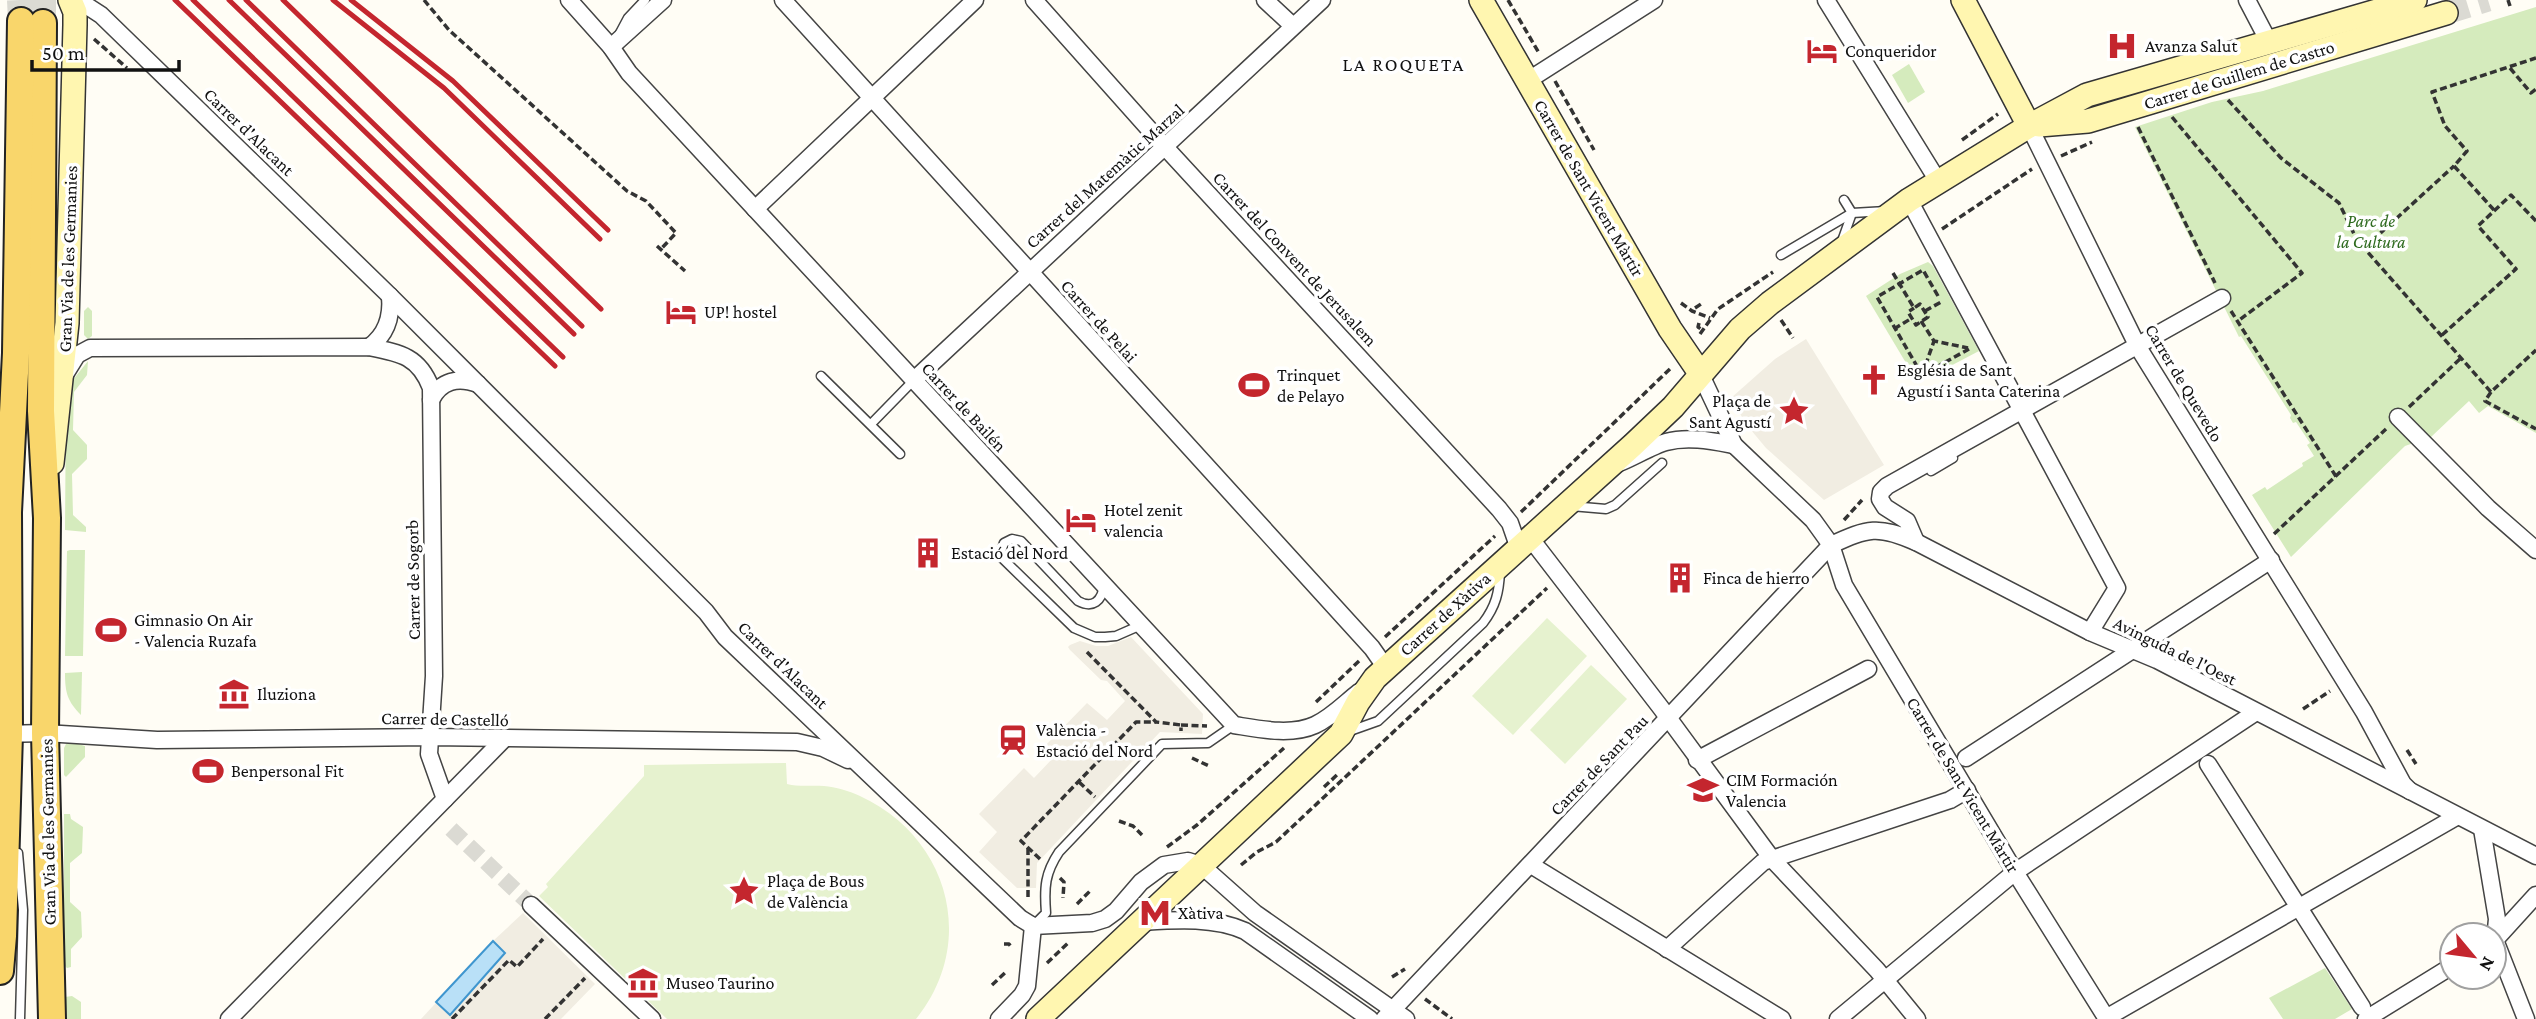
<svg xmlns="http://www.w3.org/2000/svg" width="2536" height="1019" viewBox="0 0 2536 1019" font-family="'Crimson Pro',serif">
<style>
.green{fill:#d5ebbd}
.pitch{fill:#e6f2cf}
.plaza{fill:#f1ede2}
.water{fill:#b9e0f7;stroke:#3f96cf;stroke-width:2}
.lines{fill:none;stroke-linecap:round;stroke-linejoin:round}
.street-tunnel{stroke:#dbdad3;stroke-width:16;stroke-dasharray:16 8;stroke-linecap:butt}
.secondary-tunnel{stroke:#dbdad3;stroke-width:23;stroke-dasharray:23 11;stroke-linecap:butt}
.primary-tunnel{stroke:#dbdad3;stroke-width:26;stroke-dasharray:26 13;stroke-linecap:butt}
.lane-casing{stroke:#444;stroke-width:11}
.street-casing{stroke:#444;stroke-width:19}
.secondary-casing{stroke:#333;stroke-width:26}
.primary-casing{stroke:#222;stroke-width:30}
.path{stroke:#333;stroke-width:3.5;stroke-dasharray:7 3.5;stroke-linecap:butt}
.lane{stroke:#fff;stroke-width:8}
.street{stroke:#fff;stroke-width:16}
.secondary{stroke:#fff6b0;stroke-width:23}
.primary{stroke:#f9d66b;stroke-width:26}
.rail{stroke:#c4262e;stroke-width:5}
.labels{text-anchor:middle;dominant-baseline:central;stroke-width:7;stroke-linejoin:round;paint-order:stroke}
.poi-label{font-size:18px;fill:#111;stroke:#fff;text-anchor:start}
.street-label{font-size:18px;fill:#111;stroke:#fff}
.park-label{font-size:18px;font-style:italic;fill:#2f6b1f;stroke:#fff}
.neighbourhood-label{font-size:19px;letter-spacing:2px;fill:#111;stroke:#fff}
</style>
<rect width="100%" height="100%" fill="#fffdf5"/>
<g class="green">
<path d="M2536,7V433L2488,406L2479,413L2469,401L2431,437L2405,446L2291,557L2252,495L2265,487L2267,490L2303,466L2302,463L2314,456L2307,445L2310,443L2296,422L2293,423L2290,418L2291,415L2241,336L2239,337L2135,127L2212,102L2263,91Z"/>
<path d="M1909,64L1925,92L1908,103L1892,75Z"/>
<path d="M1928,262L1933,266L1979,351L1918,383L1866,296L1900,274Z"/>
<path d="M88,307L92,311V336L88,339L84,335V311Z"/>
<path d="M88,361L87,375L74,392L73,430L87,445V459L72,474L73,515L86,527V532L65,530L66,399L72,381Z"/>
<path d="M70,550H85L83,656H65L67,551Z"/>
<path d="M82,672L81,715C67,701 65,692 65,673Z"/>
<path d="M72,742L85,746V757L66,777L64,775V748L66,744Z"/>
<path d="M64,814H70L71,819L83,827L82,853L70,863V902L81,912L82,937L71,949V967L67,968L64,965Z"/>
<path d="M2325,968L2352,1009L2335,1019H2283L2269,998Z"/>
<path d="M72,996L81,1002V1019H67L65,997Z"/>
</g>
<g class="pitch">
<path d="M1547,618L1587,656L1513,735L1472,696Z"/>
<path d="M1591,665L1627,699L1565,764L1530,730Z"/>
<path d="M786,763L787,784C799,787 811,785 824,786C835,787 850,791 860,796C949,837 978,942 916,1019H667L539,896L548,887L546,884L644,776V765Z"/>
</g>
<g class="plaza">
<path d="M1806,339L1884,465L1824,500L1766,448L1746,424L1731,398L1775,359Z"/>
<path d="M1131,637L1203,714L1202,734L1160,732L1037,863L1036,888H1017L979,852L997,832L979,814L1024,768L1034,778L1053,758L1043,748L1087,703L1107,720L1125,701L1107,681L1101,680L1070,650L1068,647L1070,645L1080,641L1096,646H1108Z"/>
<path d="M523,913L595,984L561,1019H421L493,941Z"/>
</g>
<path class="water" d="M493,941L505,953L450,1015L436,1002Z"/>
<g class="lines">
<path class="street-tunnel" d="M451,829L531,905"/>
<path class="secondary-tunnel" d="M2446,13L2488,0"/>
<g class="primary-tunnel">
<path d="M20,0L21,21"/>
<path d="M43,0V23"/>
</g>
<g class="lane-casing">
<g id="lane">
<path d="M620,33L628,18L645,0"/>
<path d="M1842,241L1852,213L1844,200"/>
<path d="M1781,255L1852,213L1886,211"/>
<path d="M821,376L900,454"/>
<path d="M871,424L914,380"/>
<path d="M1931,471L1953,458"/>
<path d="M1571,506L1606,509L1615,505L1662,463"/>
<path d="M1104,585C1102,601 1093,609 1078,601L1021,541L1012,539L1004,543L1001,551L1002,558L1074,628L1095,637H1105L1116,636L1141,625"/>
<path d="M1347,732L1378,721L1483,623C1496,606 1499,592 1500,572"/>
<path d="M18,853L23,910L20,1019"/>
<path d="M1035,924L1046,913C1044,887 1045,873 1059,852L1162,744L1208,743L1234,725"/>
</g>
</g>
<g class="street-casing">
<g id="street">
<path d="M78,0L101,15L390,296L706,612L725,637L1020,918L1033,926L1092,923L1105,919L1116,911L1141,882L1164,865L1188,861L1201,865L1255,913L1406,1019"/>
<path d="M569,0L611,47L629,73L1234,725C1259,729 1291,736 1315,725C1332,717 1345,703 1359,692"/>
<path d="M783,0L1372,648L1386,668"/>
<path d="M1034,0L1165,147L1499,509L1510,523L1519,549"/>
<path d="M1265,0L1293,26"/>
<path d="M1826,0L1938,181"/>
<path d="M2247,0L2269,42"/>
<path d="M611,47L663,0"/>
<path d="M1527,81L1654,0"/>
<path d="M2029,126L2138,347L2364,712L2403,784L2410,791"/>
<path d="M1909,200L2117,588L2090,632"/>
<path d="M755,209L975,0"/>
<path d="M369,347C386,335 392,317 390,296"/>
<path d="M1700,373L1734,445L1813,520L1831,545L1844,585L2015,872L2107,1019"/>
<path d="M64,376L77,355L90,348L369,347C400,353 419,356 431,388L434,676L429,754L445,799"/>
<path d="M914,380L1322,0"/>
<path d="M431,400C441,380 458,377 478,384"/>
<path d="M2398,417L2488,508L2536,550"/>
<path d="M1619,463C1632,458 1654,445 1666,442C1688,436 1712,441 1734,445"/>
<path d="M1531,539L1661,708L1772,859L1877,970L1917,1019"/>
<path d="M1916,542L1907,521L1885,507L1880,499L1881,492L1887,486L2222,298"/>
<path d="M2,734L45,733L157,740L430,737L797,742L823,748L848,760"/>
<path d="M1966,758L2271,560"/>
<path d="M1697,760L1868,669"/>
<path d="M2208,764L2362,1007"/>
<path d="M2482,829L2497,919L2495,940L2526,1019"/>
<path d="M1531,865L1782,1019"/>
<path d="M531,905L652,1019"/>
<path d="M1141,922C1175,920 1213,917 1245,931L1370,1019"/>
<path d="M2494,941L2536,895"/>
<path d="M1667,949L1763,862L1950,800L1967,790"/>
<path d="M2106,1018L2456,817"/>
<path d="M229,1019L504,739"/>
<path d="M999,1019L1022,995L1027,986L1033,926"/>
<path d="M1384,1019L1831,545C1868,528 1878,525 1916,542L2090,632L2157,660L2536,856"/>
<path d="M1838,1019L2015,872L2256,712"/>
<path d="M2366,1019L2452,966"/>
</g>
</g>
<g class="secondary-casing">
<g id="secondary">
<path d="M1481,0L1670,329L1700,373"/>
<path d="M1963,0L2029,126"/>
<path d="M2039,125L2088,121L2446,13"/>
<path d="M52,463L67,323L75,25V12L70,0"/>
<path d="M1038,1019L1341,734L1358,702L1375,678L1633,445L1673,407L1740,329L1770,303L1909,200L2029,126L2087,95L2415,0"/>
</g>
</g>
<g class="primary-casing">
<g id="primary">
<path d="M43,23L41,411L47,518L45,733L52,1019"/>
<path d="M0,971L3,936L9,734L8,512L16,353L21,21"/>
</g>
</g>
<g class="path">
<path d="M424,0L449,30L627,191L646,201L676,233L661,249"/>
<path d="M1508,0L1539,53"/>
<path d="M2508,0L2510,6"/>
<path d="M94,39L127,68"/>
<path d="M2510,68L2531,93L2536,89"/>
<path d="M1555,81L1594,150"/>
<path d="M2228,100L2281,158L2339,203L2357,240L2491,392L2536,350"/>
<path d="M2172,117L2302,273L2238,321"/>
<path d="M2138,127L2215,283"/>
<path d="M1962,140L1998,114"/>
<path d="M2061,156L2092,142"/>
<path d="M2494,210L2454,166L2467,151L2445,126L2432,92L2536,58"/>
<path d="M1942,229L2032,169"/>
<path d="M657,246L685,271"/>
<path d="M2365,247L2454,166"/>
<path d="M1893,273L1914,308L1920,304L1928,317L1916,325L1908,312L1914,308"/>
<path d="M1938,296L1923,270L1877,297L1922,375L1969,349"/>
<path d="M1681,303L1692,311L1710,318"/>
<path d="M1695,308L1701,304"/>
<path d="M1925,311L1941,302"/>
<path d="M2231,311L2337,478"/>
<path d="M1781,320L1793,338"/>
<path d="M1921,321L1934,341L1968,348"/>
<path d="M1699,323L1698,327L1701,329"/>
<path d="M1894,329L1912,318"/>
<path d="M1700,334L1718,309L1773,272"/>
<path d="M2442,335L2516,269L2478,226L2511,195L2536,221"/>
<path d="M1922,375L1934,341"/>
<path d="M2491,392L2485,401L2536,429"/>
<path d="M2409,407L2461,358"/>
<path d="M1521,512L1672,367"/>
<path d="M1844,520L1862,500"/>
<path d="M2274,534L2386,429"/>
<path d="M1385,637L1495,536"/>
<path d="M1087,652L1156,722L1181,725V731"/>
<path d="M1316,702L1361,659"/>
<path d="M2303,709L2330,691"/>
<path d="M1181,725L1207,726"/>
<path d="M2407,750L2416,764"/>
<path d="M1192,758L1209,766"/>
<path d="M1079,782L1095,797"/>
<path d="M1324,787L1338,774"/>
<path d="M1119,821L1133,826L1142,835"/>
<path d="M1167,847L1197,825L1284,748"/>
<path d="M1040,859L1021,841L1136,722H1156"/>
<path d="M1241,865L1257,852L1276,842L1547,588"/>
<path d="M1060,878L1064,882L1063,898"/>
<path d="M1028,897V848"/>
<path d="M1077,904L1091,890"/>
<path d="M1004,944H1009L1012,948"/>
<path d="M1047,963L1069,942"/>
<path d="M1392,977L1405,969"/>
<path d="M992,985L1007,971"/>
<path d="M1425,999L1452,1019"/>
<path d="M452,1019L509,960L517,967L543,939"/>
<path d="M545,1019L585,978"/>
</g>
<use href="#lane" class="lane"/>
<use href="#street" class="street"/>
<use href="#secondary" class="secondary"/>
<use href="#primary" class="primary"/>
<g class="rail">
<path d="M175,0L555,366"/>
<path d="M193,0L563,357"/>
<path d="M229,0L574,334"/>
<path d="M246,0L582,326"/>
<path d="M283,0L601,309"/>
<path d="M333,0L444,88L600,239"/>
<path d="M351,0L453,81L608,230"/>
</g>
</g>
<defs>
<g id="hospital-bare" transform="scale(2.415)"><path d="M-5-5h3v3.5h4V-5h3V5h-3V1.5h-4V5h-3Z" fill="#c4262e" stroke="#fff" stroke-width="2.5" paint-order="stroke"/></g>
<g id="hotel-bare" transform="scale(2.415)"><path d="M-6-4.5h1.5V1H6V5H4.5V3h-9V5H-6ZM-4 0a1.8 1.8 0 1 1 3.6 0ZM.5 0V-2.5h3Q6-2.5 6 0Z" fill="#c4262e" stroke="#fff" stroke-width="2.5" paint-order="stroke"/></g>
<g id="church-bare" transform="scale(2.415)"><path d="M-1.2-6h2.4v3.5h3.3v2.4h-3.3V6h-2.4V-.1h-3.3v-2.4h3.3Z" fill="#c4262e" stroke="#fff" stroke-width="2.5" paint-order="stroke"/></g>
<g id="stadium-bare" transform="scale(2.415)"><path d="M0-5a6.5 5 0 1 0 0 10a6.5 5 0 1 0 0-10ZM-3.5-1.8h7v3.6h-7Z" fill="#c4262e" stroke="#fff" stroke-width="2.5" paint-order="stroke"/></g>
<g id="sight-bare" transform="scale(2.415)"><path d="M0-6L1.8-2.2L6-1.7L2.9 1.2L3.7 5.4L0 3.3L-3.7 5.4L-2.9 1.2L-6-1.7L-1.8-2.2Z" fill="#c4262e" stroke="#fff" stroke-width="2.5" paint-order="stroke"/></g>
<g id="building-bare" transform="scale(2.415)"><path d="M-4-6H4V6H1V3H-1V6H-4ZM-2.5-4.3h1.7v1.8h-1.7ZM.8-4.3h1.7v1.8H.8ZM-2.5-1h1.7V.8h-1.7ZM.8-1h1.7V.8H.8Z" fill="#c4262e" stroke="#fff" stroke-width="2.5" paint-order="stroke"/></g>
<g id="museum-bare" transform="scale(2.415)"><path d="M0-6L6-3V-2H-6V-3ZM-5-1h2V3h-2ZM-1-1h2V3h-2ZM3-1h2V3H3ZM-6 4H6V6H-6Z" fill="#c4262e" stroke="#fff" stroke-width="2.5" paint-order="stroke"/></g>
<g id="station-bare" transform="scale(2.415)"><path d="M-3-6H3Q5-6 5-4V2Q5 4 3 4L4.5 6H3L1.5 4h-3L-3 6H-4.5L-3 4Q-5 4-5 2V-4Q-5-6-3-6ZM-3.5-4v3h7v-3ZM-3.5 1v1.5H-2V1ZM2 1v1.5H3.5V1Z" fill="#c4262e" stroke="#fff" stroke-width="2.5" paint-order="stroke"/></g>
<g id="university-bare" transform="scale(2.415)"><path d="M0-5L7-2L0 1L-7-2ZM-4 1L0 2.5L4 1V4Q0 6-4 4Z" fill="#c4262e" stroke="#fff" stroke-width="2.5" paint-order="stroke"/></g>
<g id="metro-bare" transform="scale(2.415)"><path d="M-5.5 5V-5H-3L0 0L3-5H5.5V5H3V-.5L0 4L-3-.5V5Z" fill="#c4262e" stroke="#fff" stroke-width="2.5" paint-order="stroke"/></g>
</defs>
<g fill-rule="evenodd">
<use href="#hospital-bare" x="2122" y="46"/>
<use href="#hotel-bare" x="1822" y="51"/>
<use href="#hotel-bare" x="681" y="312"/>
<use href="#church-bare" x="1874" y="380"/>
<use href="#stadium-bare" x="1254" y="385"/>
<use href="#sight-bare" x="1794" y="411"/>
<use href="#hotel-bare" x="1081" y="520"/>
<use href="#building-bare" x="928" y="553"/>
<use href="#building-bare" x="1680" y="578"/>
<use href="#stadium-bare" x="111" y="630"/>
<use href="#museum-bare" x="234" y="694"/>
<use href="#station-bare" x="1013" y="740"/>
<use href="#stadium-bare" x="208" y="771"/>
<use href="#university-bare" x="1703" y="790"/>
<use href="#sight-bare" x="744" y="891"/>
<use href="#metro-bare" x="1155" y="913"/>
<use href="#museum-bare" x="643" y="983"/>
</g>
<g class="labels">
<g class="poi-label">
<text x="2145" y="46">Avanza Salut</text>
<text x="1845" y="51">Conqueridor</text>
<text x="704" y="312">UP! hostel</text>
<text x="1897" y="370">Església de Sant<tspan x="1897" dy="21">Agustí i Santa Caterina</tspan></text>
<text x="1277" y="375">Trinquet<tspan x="1277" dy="21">de Pelayo</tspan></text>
<text x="1771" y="401" text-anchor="end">Plaça de<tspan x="1771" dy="21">Sant Agustí</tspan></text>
<text x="1104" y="510">Hotel zenit<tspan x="1104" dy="21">valencia</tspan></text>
<text x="951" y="553">Estació del Nord</text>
<text x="1703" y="578">Finca de hierro</text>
<text x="134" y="620">Gimnasio On Air<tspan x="134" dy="21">- Valencia Ruzafa</tspan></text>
<text x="257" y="694">Iluziona</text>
<text x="1036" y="730">València -<tspan x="1036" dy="21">Estació del Nord</tspan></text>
<text x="231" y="771">Benpersonal Fit</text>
<text x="1726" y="780">CIM Formación<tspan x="1726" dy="21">Valencia</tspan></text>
<text x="767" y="881">Plaça de Bous<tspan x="767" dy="21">de València</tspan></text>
<text x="1178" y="913">Xàtiva</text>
<text x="666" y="983">Museo Taurino</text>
</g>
<g class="street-label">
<text transform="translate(2239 75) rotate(-17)">Carrer de Guillem de Castro</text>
<text transform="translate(249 132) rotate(44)">Carrer d'Alacant</text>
<text transform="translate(1105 176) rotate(-42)">Carrer del Matemàtic Marzal</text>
<text transform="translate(1589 188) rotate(60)">Carrer de Sant Vicent Màrtir</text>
<text transform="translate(68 259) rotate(-88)">Gran Via de les Germanies</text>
<text transform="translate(1295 259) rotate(47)">Carrer del Convent de Jerusalem</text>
<text transform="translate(1099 321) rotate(48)">Carrer de Pelai</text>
<text transform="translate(2184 383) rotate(59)">Carrer de Quevedo</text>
<text transform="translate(964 407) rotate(47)">Carrer de Bailén</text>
<text transform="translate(413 580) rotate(-91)">Carrer de Sogorb</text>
<text transform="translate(1445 614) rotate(-42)">Carrer de Xàtiva</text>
<text transform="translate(2175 651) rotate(26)">Avinguda de l'Oest</text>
<text transform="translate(783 665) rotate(44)">Carrer d'Alacant</text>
<text transform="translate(445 719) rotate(1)">Carrer de Castelló</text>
<text transform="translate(1599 765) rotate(-46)">Carrer de Sant Pau</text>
<text transform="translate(1963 785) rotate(59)">Carrer de Sant Vicent Màrtir</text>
<text transform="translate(48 832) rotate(-91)">Gran Via de les Germanies</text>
</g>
<g class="park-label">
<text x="2371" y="221">Parc de<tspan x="2371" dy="21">la Cultura</tspan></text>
</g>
<g class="neighbourhood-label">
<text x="1404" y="64">LA ROQUETA</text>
</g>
</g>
<g transform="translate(2473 956) rotate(119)"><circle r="33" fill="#ffffff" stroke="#a0a0a0" stroke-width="2"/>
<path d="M0-5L12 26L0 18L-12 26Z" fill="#c4262e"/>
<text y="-10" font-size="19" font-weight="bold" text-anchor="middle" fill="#111111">N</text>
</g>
<path d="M32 60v10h147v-10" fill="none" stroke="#111111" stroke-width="3.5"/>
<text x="42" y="60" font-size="21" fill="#111111" stroke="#ffffff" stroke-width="5" paint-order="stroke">50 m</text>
</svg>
